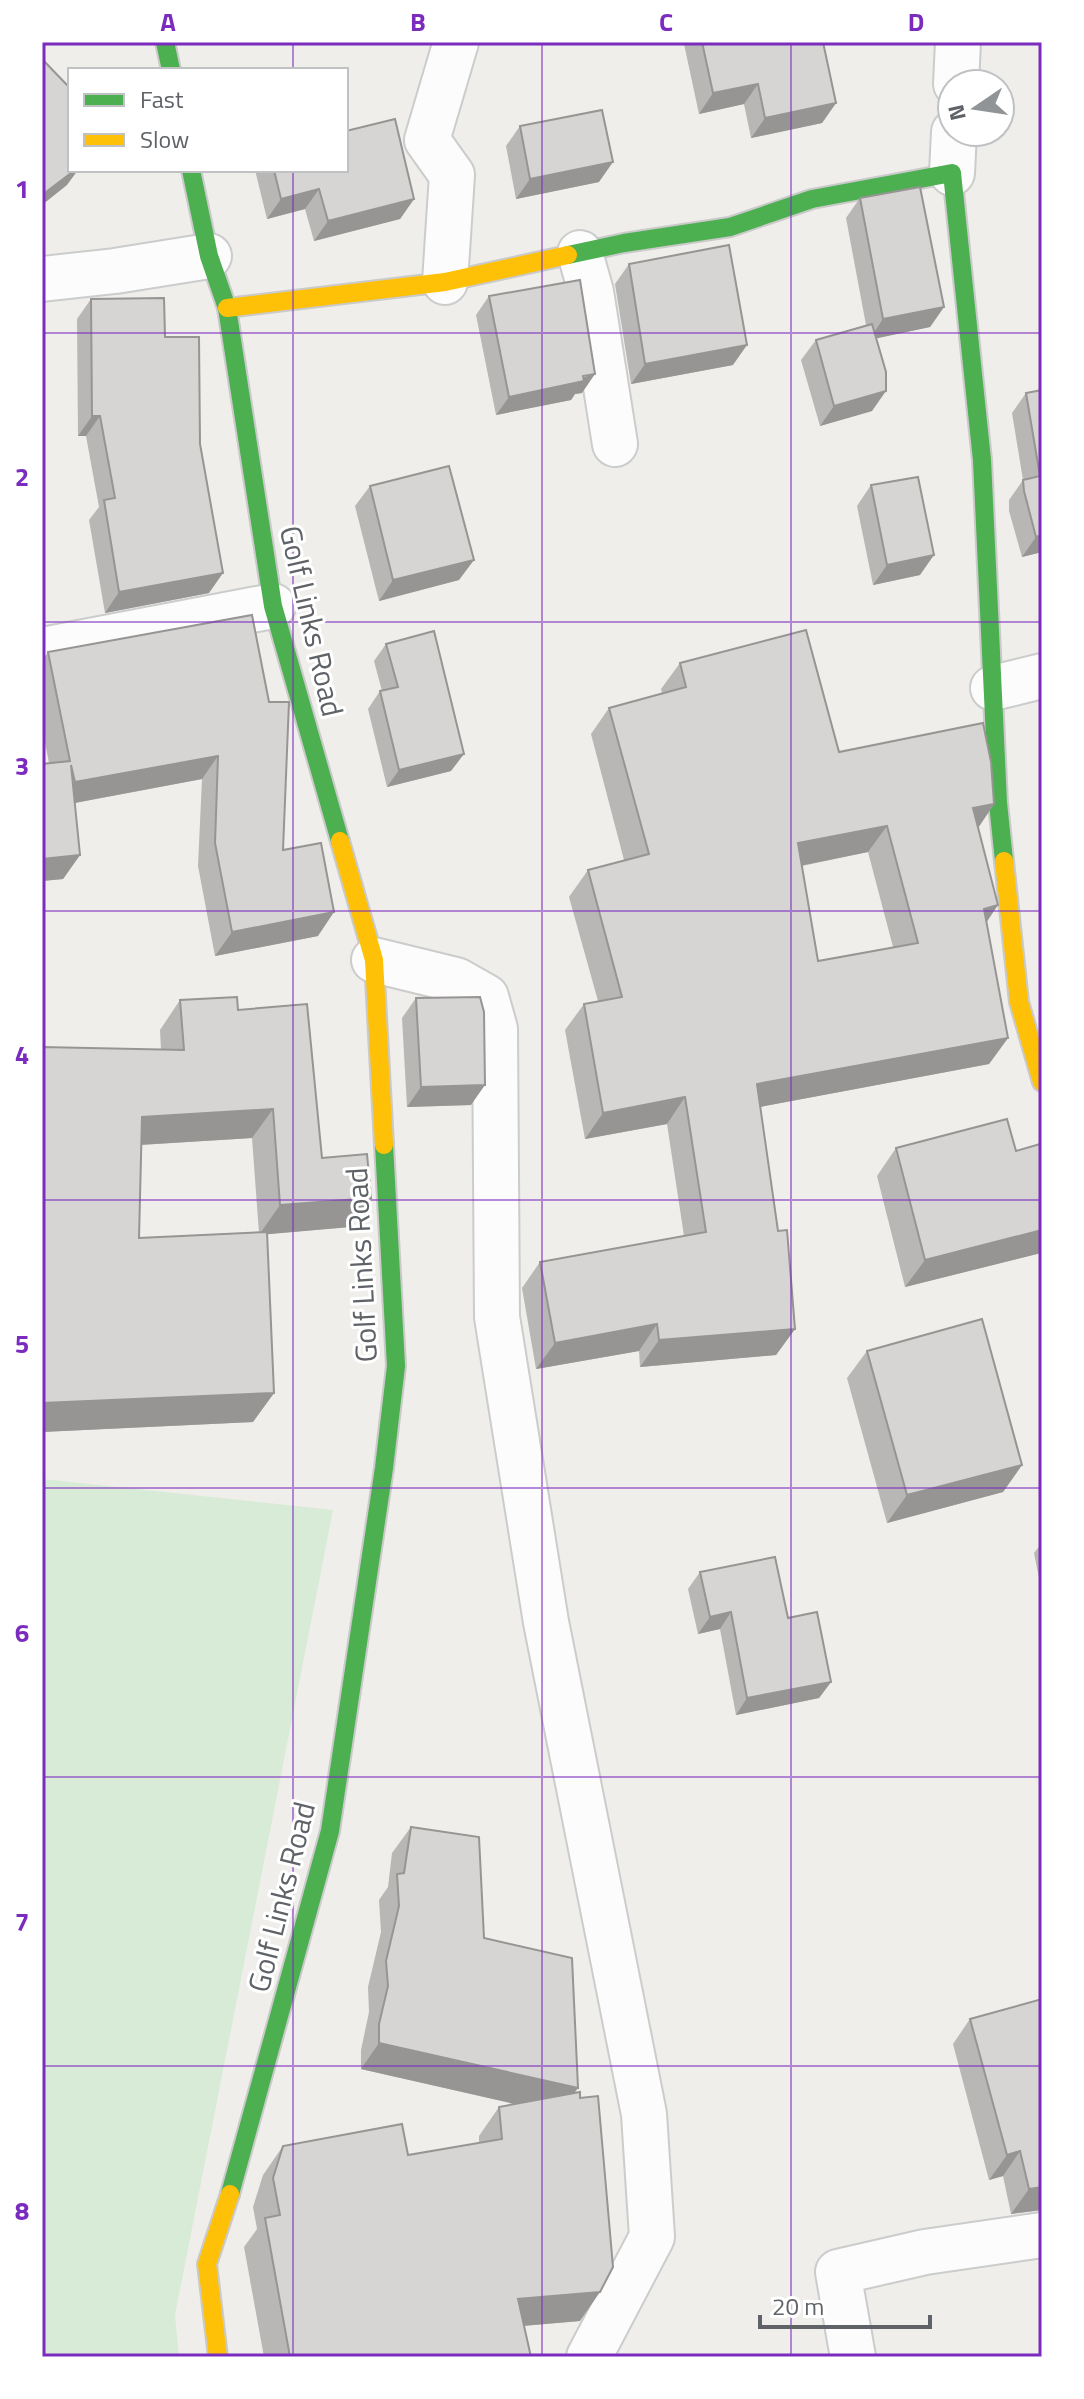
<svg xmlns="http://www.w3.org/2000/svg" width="1084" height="2399" viewBox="0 0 1084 2399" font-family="'Titillium Web',sans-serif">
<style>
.green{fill:#d8ebd6}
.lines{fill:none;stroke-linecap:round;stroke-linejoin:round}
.street-casing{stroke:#cbcccc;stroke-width:48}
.fast-casing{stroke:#cacacb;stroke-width:22}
.slow-casing{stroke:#cacacb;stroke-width:22}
.street{stroke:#fdfcfc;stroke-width:44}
.fast{stroke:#4caf50;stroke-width:18}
.slow{stroke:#ffc107;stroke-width:18}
.wall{fill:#b8b7b5;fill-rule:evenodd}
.shaded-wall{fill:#969594}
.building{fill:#d6d5d3;stroke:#969594;stroke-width:2;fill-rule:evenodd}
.grid{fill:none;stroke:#7b2cbf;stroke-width:2;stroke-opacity:0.55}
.labels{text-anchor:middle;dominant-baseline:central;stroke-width:6;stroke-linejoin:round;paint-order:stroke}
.street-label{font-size:30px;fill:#5f6368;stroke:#fff}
.neatline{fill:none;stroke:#7b2cbf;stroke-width:3}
.grid-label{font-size:26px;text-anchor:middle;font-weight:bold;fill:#7b2cbf}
</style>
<rect width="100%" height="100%" fill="#efeeea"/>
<path class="green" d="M42,1479L333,1510L175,2315L179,2357H42Z"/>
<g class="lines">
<g class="street-casing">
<g id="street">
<path d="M956,84L958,42"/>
<path d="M952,173L954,132"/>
<path d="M580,253L591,292L615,444"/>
<path d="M42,279L115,271L209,256"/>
<path d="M445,282L452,175L427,140L456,42"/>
<path d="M42,650L273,606"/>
<path d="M993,688L1042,676"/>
<path d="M374,960L456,980L486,997L495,1029L497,1317L546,1622L644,2114L652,2237L589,2357"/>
<path d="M853,2357L838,2272L925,2252L1042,2235"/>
</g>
</g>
<g class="fast-casing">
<g id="fast">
<path d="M165,42L171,70"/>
<path d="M191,170L209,256L227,308L273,606L340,841"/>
<path d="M568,255L624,243L730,227L812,199L952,173L982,460L998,803L1004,861"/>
<path d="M230,2194L330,1831L384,1468L396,1366L384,1145"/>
</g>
</g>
<g class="slow-casing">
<g id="slow">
<path d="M227,308L445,282L568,255"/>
<path d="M340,841L374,960L384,1145"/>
<path d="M1004,861L1019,1002L1042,1082"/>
<path d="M218,2357L207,2264L230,2194"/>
</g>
</g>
<use href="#street" class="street"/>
<use href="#fast" class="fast"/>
<use href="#slow" class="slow"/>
</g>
<g class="wall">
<path d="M685,42H823L836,103L822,123L751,138L744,104L699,114L684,44Z"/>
<path d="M520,126L599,182L516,199L506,146Z"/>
<path d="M255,170H346L414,199L400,219L314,241L305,209L267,219Z"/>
<path d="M860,198L944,307L930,327L876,338L872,411L820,426L801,360L816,340L866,325L846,218Z"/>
<path d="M629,264L733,365L631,384L615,284Z"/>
<path d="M489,296L582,393L575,394L571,400L496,415L476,315Z"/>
<path d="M91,299L165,337L200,444L209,593L105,613L89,520L99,507L86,436H78L77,319Z"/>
<path d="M1042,390V552L1022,557L1009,511V500L1023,480L1012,413L1026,393Z"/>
<path d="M871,485L920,575L873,585L857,506Z"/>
<path d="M370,486L459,580L379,601L355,506Z"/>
<path d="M252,615L283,850L318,936L215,956L198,866L202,779L75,803L80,855L63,879L42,881V764L49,763L42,727V661L48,652Z"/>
<path d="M386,644L451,771L387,787L368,709L380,691H382L374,661Z"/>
<path d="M680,663L839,752L994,804L978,828L986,922L1008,1038L989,1064L760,1107L778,1231L795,1329L776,1355L640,1367L639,1351L536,1369L522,1288L540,1262L684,1236L667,1124L585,1139L565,1030L584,1004L598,1001L569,897L588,870L624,860L591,734L609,708L662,693L661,689ZM868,852L893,947L818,961L802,866Z"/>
<path d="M416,998L471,1105L407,1107L402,1018Z"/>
<path d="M180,1000L238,1010L322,1158L371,1198L350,1227L267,1234L274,1393L253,1422L42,1432V1047L161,1050L160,1030ZM252,1138L259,1233L139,1238L141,1145Z"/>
<path d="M896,1148L1041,1253L905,1287L877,1176Z"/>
<path d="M867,1351L1022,1465L1003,1492L887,1523L847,1378Z"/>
<path d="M1042,1543V1593L1034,1553Z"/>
<path d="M700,1572L788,1618L831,1682L819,1698L736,1715L720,1629L698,1634L688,1589Z"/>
<path d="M411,1827L484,1938L574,2093L580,2321L524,2326L531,2357H264L244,2247L257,2229L253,2207L263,2175L283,2146L408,2155L479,2143V2136L499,2107L514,2104L361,2069V2050L369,2012L368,1987L381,1932L379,1900L388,1887L392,1853Z"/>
<path d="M1042,1999V2210L1011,2214L1003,2176L989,2180L953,2044L970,2019Z"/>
</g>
<g class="shaded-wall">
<path d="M758,84L744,104L699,114L713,93Z"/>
<path d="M836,103L822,123L751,138L765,118Z"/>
<path d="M613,162L599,182L516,199L530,179Z"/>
<path d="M75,170H78L67,185L42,205V195Z"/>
<path d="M319,189L305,209L267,219L281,199Z"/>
<path d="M414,199L400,219L314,241L328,221Z"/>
<path d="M944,307L930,327L869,340L883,319Z"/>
<path d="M747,345L733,365L631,384L645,364Z"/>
<path d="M595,374L582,393L575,394L571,400L496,415L509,397Z"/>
<path d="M886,391L872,411L820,426L834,406Z"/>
<path d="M92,416H100L86,436H78Z"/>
<path d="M1042,535V552L1022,557L1036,537Z"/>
<path d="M934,555L920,575L873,585L887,565Z"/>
<path d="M474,560L459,580L379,601L393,580Z"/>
<path d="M223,573L209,593L105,613L119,592Z"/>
<path d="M464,754L451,771L387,787L399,770Z"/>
<path d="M218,756L202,779L58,806L75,782Z"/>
<path d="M994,804L976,831L973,808Z"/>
<path d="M887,826L868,852L779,870L798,843Z"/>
<path d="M80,855L63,879L42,881V859Z"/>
<path d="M998,905L980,932L984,909Z"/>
<path d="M334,912L318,936L215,956L232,932Z"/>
<path d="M1008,1038L989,1064L738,1111L757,1084Z"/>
<path d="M485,1085L471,1105L407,1107L421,1087Z"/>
<path d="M685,1097L667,1124L585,1139L603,1113Z"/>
<path d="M273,1109L252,1138L121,1146L142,1117Z"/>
<path d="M371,1198L350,1227L259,1235L280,1205Z"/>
<path d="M1042,1230L1041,1253L905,1287L925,1260Z"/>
<path d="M657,1324L639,1351L536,1369L555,1343Z"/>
<path d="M795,1329L776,1355L640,1367L659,1340Z"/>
<path d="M274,1393L253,1422L42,1432V1403Z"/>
<path d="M1022,1465L1003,1492L887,1523L907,1495Z"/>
<path d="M731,1612L720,1629L698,1634L710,1617Z"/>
<path d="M831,1682L819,1698L736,1715L747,1698Z"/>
<path d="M379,2043L578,2088L559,2114L361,2069Z"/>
<path d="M1020,2151L1003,2176L989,2180L1007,2155Z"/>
<path d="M1042,2187V2210L1011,2214L1029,2189Z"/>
<path d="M600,2292L580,2321L497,2328L518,2299Z"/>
</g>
<g class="building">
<path d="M702,42H823L836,103L765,118L758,84L713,93Z"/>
<path d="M42,59L68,86L70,99V170H75L42,195Z"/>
<path d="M602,110L613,162L530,179L520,126Z"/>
<path d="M395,119L414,199L328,221L319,189L281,199L274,170H346V131Z"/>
<path d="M920,187L944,307L883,319L860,198Z"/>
<path d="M729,245L747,345L645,364L629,264Z"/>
<path d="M580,280L595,374L583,376L584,381L509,397L489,296Z"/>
<path d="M164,298L165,337H199L200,444L223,573L119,592L104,500L115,498L100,416H92L91,299Z"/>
<path d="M872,324L886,372V391L834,406L816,340Z"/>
<path d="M1042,390V535L1036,537L1024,491L1023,480L1040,476L1026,393Z"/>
<path d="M449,466L474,560L393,580L370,486Z"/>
<path d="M918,477L934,555L887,565L871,485Z"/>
<path d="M252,615L269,702H289L283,850L321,843L334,912L232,932L215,843L218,756L75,782L71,765L80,855L42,859V764L70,761L48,652Z"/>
<path d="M806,630L839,752L983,723L991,762L994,804L973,808L998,905L984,909L1008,1038L757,1084L778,1231L787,1230L795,1329L659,1340L657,1324L555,1343L540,1262L706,1232L685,1097L603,1113L584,1004L622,997L588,870L649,854L609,708L686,687L680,663ZM887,826L918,943L818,961L798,843Z"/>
<path d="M434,631L464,754L399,770L380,691L398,687L386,644Z"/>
<path d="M237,997L238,1010L307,1004L322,1158L367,1154L371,1198L280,1205L273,1109L142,1117L139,1238L267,1232L274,1393L42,1403V1047L184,1050L180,1000Z"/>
<path d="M480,997L484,1012L485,1085L421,1087L416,998Z"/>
<path d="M1007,1119L1016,1151L1040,1144L1042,1152V1230L925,1260L896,1148Z"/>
<path d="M982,1319L1022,1465L907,1495L867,1351Z"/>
<path d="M775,1557L788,1618L817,1612L831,1682L747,1698L731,1612L710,1617L700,1572Z"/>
<path d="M411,1827L479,1837L484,1938L572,1958L578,2088L379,2043V2024L388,1986L386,1961L399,1906L397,1874L404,1873Z"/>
<path d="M1042,1999V2187L1029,2189L1020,2151L1007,2155L970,2019Z"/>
<path d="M580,2092V2098L598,2096L613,2267L600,2292L518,2299L531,2357H290L265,2218L280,2215L273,2178L283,2146L402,2124L408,2155L502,2139L499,2107Z"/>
</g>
<path class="grid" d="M293,42V70M542,42V2357M791,42V2357M293,170V2357M42,333H1042M42,622H1042M42,911H1042M42,1200H1042M42,1488H1042M42,1777H1042M42,2066H1042"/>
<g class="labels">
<g class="street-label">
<text transform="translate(312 621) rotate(77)">Golf Links Road</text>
<text transform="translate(361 1265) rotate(-93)">Golf Links Road</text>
<text transform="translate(281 1897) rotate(-76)">Golf Links Road</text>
</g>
</g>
<rect width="1084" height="2399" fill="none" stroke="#ffffff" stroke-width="88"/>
<rect x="68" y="68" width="280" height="104" fill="#ffffff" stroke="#bfc1c3" stroke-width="2"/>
<rect x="84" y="94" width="40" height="12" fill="#4caf50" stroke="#bfc1c3" stroke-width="2"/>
<text x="140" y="108" font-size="24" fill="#5f6368">Fast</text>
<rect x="84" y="134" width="40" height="12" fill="#ffc107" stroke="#bfc1c3" stroke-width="2"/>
<text x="140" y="148" font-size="24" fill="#5f6368">Slow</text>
<g transform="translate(976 108) rotate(257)"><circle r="38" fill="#ffffff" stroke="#bfc1c3" stroke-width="2"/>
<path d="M0-6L14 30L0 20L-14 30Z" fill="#919496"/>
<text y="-12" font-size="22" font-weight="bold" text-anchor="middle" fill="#5f6368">N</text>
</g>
<path d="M760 2315v12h170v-12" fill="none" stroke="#5f6368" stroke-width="4"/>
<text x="772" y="2315" font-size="24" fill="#5f6368" stroke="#ffffff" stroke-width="6" paint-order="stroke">20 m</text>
<rect x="44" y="44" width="996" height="2311" class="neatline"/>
<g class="grid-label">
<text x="168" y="31">A</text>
<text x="418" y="31">B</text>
<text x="666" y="31">C</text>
<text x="916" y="31">D</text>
<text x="22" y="198">1</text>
<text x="22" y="486">2</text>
<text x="22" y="775">3</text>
<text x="22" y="1064">4</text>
<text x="22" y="1353">5</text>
<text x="22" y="1642">6</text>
<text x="22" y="1931">7</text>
<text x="22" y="2220">8</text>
</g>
</svg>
